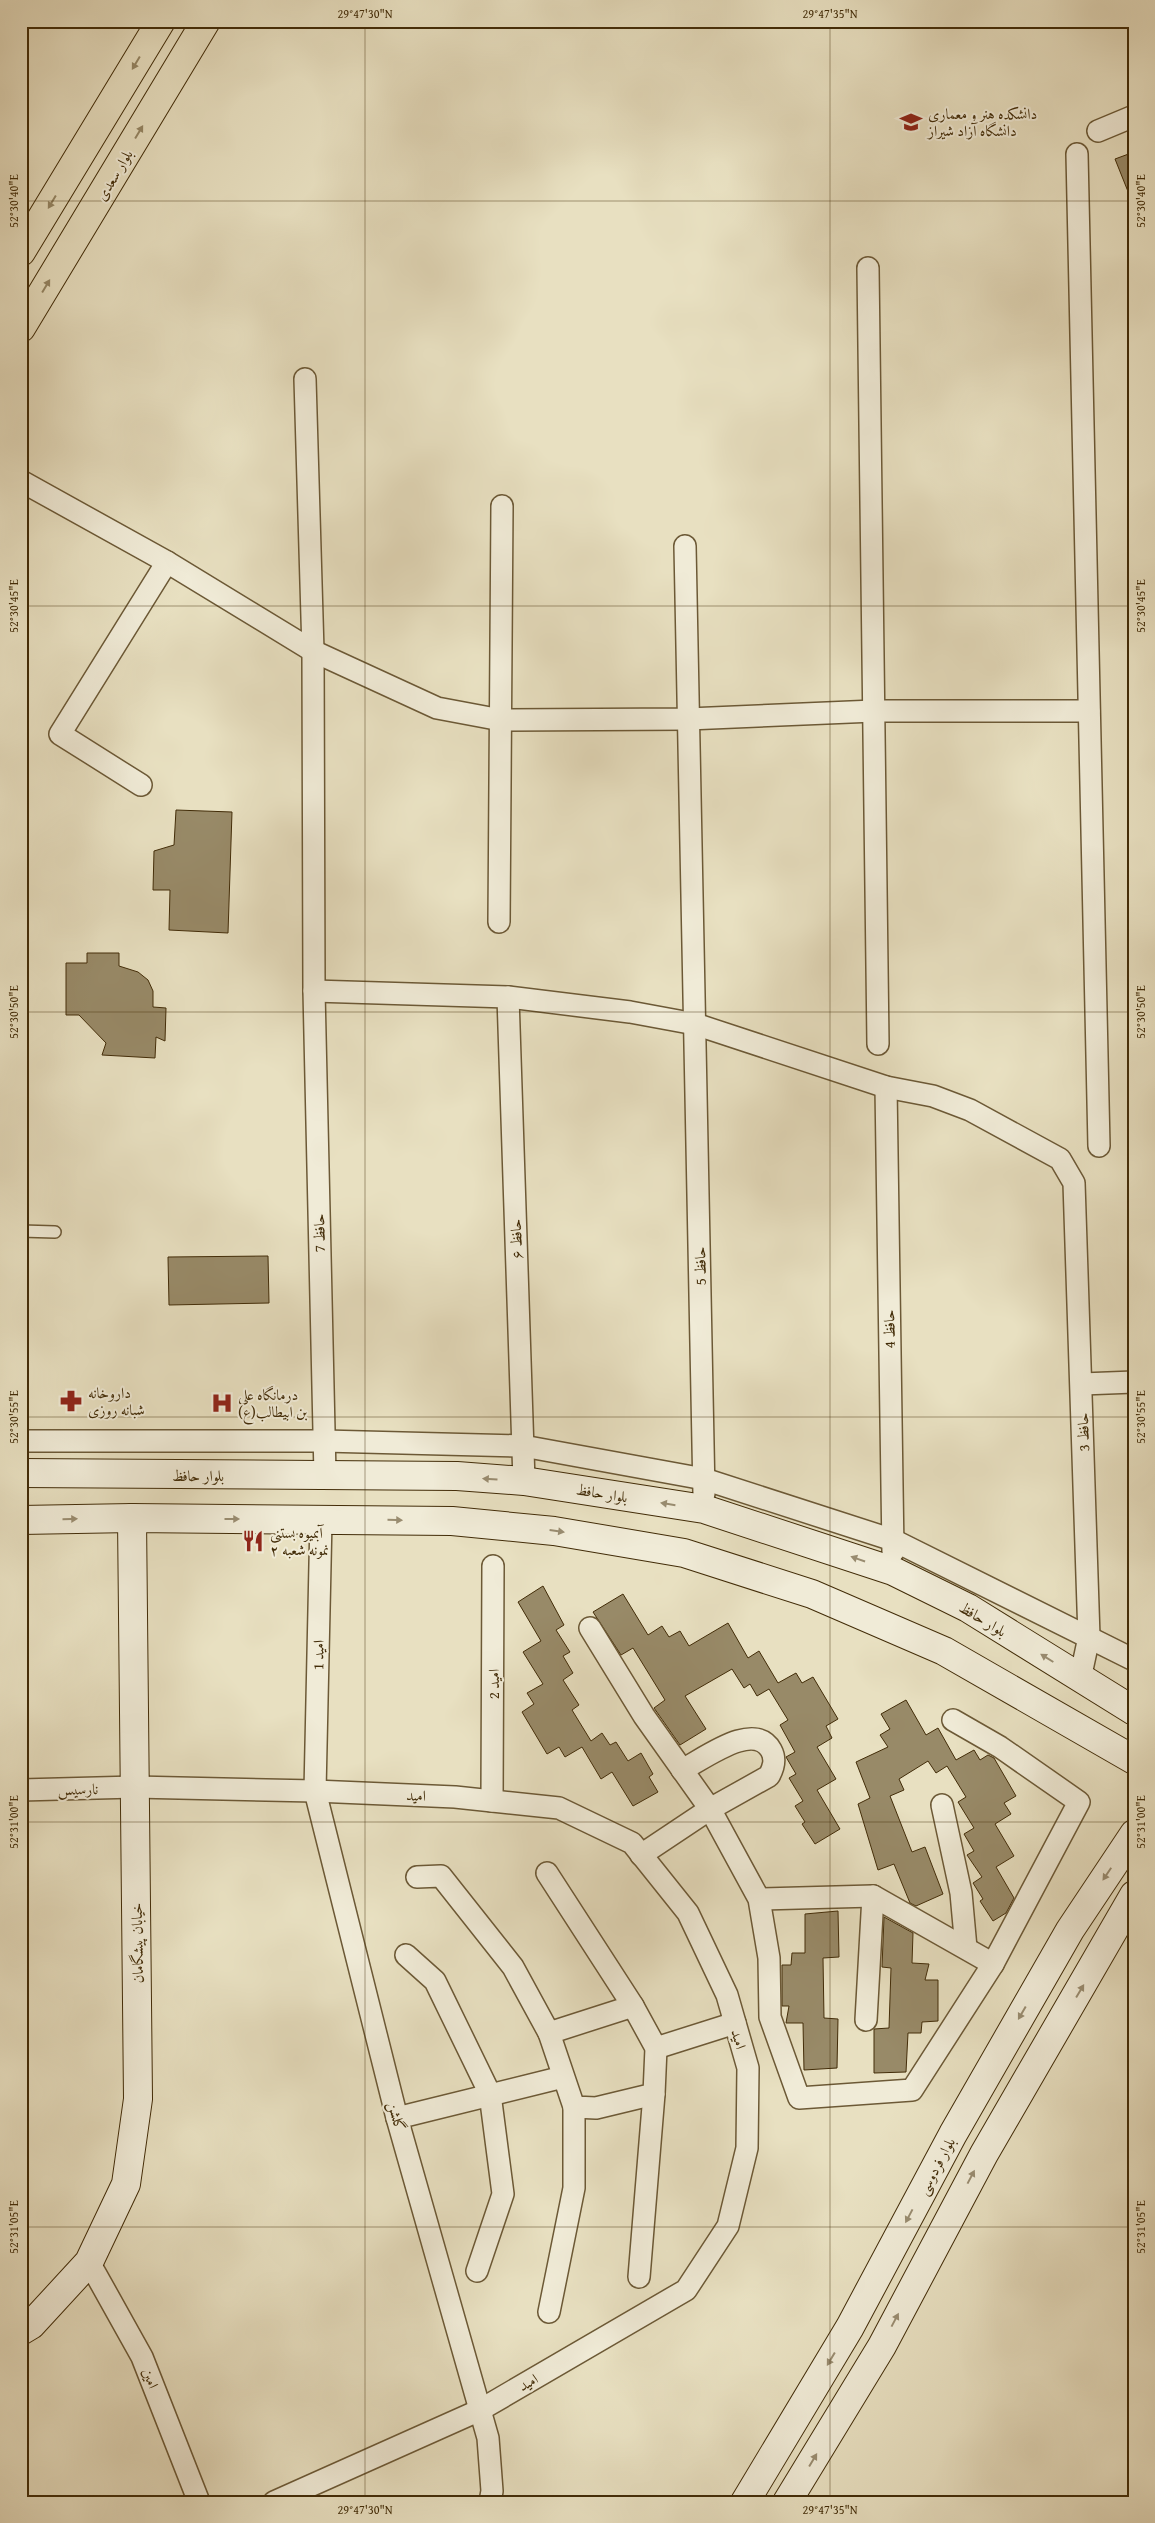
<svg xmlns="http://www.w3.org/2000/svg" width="1155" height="2523" viewBox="0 0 1155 2523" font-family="'Gentium Book Plus',Amiri,serif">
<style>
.building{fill:#988a68;stroke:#422c08}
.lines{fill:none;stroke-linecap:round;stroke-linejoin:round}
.lane-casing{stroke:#6c5936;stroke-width:14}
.street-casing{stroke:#6c5936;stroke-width:24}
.secondary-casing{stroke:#422c08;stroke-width:30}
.primary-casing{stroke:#422c08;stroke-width:30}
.lane{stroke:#f0ebd7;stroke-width:11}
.street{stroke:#f0ebd7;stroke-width:21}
.secondary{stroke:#f0ebd7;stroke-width:28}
.primary{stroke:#e8e0c1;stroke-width:28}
.oneway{fill:#958664}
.oneway2{fill:#998c70}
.ticks{fill:none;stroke:#422c08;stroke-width:1;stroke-opacity:0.45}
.labels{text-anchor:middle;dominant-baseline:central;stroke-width:4;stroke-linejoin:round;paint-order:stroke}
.poi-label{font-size:15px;fill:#422c08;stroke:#f0ebd7;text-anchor:start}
.street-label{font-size:15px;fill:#422c08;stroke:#f0ebd7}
.neatline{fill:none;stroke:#422c08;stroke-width:2}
.ticks-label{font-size:12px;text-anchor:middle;fill:#422c08}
</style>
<rect width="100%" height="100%" fill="#e8e0c1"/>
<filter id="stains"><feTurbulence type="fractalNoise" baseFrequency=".004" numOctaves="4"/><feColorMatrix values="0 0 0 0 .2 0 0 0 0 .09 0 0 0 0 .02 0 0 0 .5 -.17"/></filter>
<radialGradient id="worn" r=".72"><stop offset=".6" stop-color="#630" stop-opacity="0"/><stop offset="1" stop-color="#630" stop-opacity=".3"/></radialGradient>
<g class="building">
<path d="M1134,152V204H1133L1115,159Z"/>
<path d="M176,810L232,812L228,933L169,930L170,890H153L154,851L174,845Z"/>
<path d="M87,953H119V966L138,972L148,980L153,991V1007L166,1008L165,1041L156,1037L155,1058L102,1055L106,1043L79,1015H66V963H87Z"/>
<path d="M268,1256L269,1303L169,1305L168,1257Z"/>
<path d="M543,1586L564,1625L556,1630L570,1652L563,1656L573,1673L563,1680L579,1705L572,1710L591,1741L602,1733L610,1745L616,1742L628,1761L641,1753L653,1774L649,1777L658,1792L633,1806L612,1772L601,1779L582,1747L565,1757L559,1747L547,1754L522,1712L534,1704L527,1693L543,1684L523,1652L541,1641L518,1602Z"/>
<path d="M623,1594L648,1635L662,1626L669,1637L680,1631L689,1646L728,1623L748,1658L759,1651L778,1683L796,1673L802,1683L813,1677L838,1719L826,1726L832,1738L817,1747L836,1779L817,1790L840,1829L815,1844L802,1824L805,1822L795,1806L803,1801L789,1778L796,1774L786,1757L795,1752L780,1725L788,1720L769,1689L757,1696L750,1684L744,1688L732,1669L685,1696L706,1729L680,1745L654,1708L665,1700L633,1648L621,1655L593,1612Z"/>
<path d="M906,1700L926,1735L938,1728L956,1760L974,1750L980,1760L988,1755L994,1758L1016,1796L1004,1803L1011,1814L995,1824L1014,1856L996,1867L1014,1898L1006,1913L993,1921L980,1901L983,1899L973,1883L982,1877L967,1855L974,1851L964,1834L974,1828L958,1802L966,1797L947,1766L936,1773L928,1761L899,1779L904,1790L890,1796L912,1852L925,1847L943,1894L916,1906L910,1903L894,1864L878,1870L858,1804L870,1798L856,1762L888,1747L880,1735L890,1729L881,1714Z"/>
<path d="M838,1911L839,1957L823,1958L824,2018L838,2019L837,2068L804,2070L803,2023H786L789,2006H782V1965H791L792,1953H805V1914Z"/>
<path d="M884,1917L913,1933L912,1963L929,1964L925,1980H938V2021L922,2022L921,2033H908L906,2072L874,2073V2029L889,2028L891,1968L882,1967Z"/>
</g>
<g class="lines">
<g class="lane-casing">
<path id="lane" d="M21,1231L55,1232"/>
</g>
<g class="street-casing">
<g id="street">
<path d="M1098,131L1134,116"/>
<path d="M1077,154L1099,1146"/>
<path d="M868,268L878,1044"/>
<path d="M305,379L313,651L314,991L325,1475"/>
<path d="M21,481L167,562L313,651L437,708L501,720L688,719L874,711H1089"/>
<path d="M685,546L704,1494"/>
<path d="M141,785L60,734L167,562"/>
<path d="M499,922L502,506"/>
<path d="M314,991L508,997L630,1012L695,1024L886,1087L933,1096L970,1110L1060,1159L1074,1183L1089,1637L1080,1679"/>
<path d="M508,997L524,1481"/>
<path d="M886,1087L893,1552"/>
<path d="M1082,1384L1134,1382"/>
<path d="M21,1441H324L523,1446L704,1479L893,1540L1134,1660"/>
<path d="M321,1519L315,1791L397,2118L488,2438L492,2491L490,2502"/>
<path d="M590,1628L644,1716L710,1809L759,1899L769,1958L770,2017L799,2098L912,2090L993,1964L873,1896L759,1899"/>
<path d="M953,1720L1000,1747L1079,1802L993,1964"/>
<path d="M21,1790L135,1787L315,1791L455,1797L559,1808L632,1843L688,1913L727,1995L748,2068L747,2148L728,2226L686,2290L480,2410L274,2502"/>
<path d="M492,1801L493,1566"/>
<path d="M942,1805L961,1893L966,1948"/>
<path d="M641,1855L710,1809L769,1776C774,1767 776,1759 771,1750C754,1720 704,1759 682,1770"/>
<path d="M547,1873L633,2006"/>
<path d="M417,1877L441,1876L513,1967L549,2033"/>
<path d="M406,1955L435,1981L490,2094L503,2194L477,2271"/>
<path d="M633,2006L656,2048L654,2094L596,2108L574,2107L549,2033Z"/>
<path d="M866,2020L873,1896"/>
<path d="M656,2048L735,2023"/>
<path d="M397,2118L563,2077"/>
<path d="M89,2262L142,2357L199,2502"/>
<path d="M639,2277L654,2094"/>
<path d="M549,2312L574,2188V2107"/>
</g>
</g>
<g class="secondary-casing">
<g id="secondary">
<path d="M21,1473L457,1476L524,1481L704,1509L893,1571L968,1608L1134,1711"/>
<path d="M21,1520L132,1518L452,1521L554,1531L684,1553L812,1594L944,1651L1134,1760"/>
<path d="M21,2331L31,2325L89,2262L126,2184L138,2099L132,1518"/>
<path d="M745,2502L850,2327L953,2134L1070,1930L1134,1834"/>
<path d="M787,2502L882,2346L984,2154L1134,1895"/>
</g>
</g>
<g class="primary-casing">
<g id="primary">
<path d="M21,252L161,21"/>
<path d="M21,328L206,21"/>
</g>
</g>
<use href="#lane" class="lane"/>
<use href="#street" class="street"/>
<use href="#secondary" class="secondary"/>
<use href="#primary" class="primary"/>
</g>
<defs><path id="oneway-solid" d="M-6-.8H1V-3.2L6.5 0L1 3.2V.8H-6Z" transform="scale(1.25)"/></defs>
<g class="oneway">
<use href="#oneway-solid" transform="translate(136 63) rotate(121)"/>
<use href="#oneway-solid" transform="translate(139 132) rotate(-59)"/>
<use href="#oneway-solid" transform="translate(52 202) rotate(121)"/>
<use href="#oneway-solid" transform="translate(46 286) rotate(-59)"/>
</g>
<g class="oneway2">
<use href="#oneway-solid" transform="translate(490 1479) rotate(-176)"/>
<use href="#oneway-solid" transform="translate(668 1504) rotate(-171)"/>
<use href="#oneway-solid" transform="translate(70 1519) rotate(-1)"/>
<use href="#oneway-solid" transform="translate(232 1519)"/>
<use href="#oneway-solid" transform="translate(395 1520) rotate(1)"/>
<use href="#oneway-solid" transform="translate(557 1531) rotate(8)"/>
<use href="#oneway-solid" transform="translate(858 1559) rotate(-161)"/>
<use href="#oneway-solid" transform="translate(1047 1658) rotate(-148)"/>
<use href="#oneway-solid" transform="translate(1107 1874) rotate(124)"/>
<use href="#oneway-solid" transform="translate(1080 1991) rotate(-59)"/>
<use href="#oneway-solid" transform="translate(1022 2013) rotate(120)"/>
<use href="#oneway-solid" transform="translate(971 2177) rotate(-62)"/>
<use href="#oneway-solid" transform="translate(909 2216) rotate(118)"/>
<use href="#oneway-solid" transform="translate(895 2320) rotate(-62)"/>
<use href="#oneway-solid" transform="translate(831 2359) rotate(121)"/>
<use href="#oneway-solid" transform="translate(813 2460) rotate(-59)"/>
</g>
<path class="ticks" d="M365,21V2502M830,21V2502M21,201H1134M21,606H1134M21,1012H1134M21,1417H1134M21,1822H1134M21,2227H1134"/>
<defs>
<g id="university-bare" transform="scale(1.725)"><path d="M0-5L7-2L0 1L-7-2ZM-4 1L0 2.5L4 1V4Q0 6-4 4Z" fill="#8f2418" stroke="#f0ebd7" stroke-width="2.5" paint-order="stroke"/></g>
<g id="pharmacy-bare" transform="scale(1.725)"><path d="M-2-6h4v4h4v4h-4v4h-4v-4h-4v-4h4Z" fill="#8f2418" stroke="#f0ebd7" stroke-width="2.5" paint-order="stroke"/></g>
<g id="hospital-bare" transform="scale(1.725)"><path d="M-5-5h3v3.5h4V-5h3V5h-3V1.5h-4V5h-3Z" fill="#8f2418" stroke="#f0ebd7" stroke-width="2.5" paint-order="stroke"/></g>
<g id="restaurant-bare" transform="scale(1.725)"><path d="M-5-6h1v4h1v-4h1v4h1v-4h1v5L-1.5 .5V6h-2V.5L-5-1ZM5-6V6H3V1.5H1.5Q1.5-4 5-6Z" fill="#8f2418" stroke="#f0ebd7" stroke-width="2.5" paint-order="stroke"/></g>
</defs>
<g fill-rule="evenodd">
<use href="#university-bare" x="911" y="122"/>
<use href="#pharmacy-bare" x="71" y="1401"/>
<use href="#hospital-bare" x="222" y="1403"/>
<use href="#restaurant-bare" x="253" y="1541"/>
</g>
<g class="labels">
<g class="poi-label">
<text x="928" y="113">دانشکده هنر و معماری<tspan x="928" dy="17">دانشگاه آزاد شیراز</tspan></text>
<text x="88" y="1392">داروخانه<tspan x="88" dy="17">شبانه روزی</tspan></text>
<text x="238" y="1394">درمانگاه علی<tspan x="238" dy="17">بن ابیطالب(ع)</tspan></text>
<text x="270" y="1532">آبمیوه بستنی<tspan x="270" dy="17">نمونه شعبه ۲</tspan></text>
</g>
<g class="street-label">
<text transform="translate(114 175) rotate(-59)">بلوار سعدی</text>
<text transform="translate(319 1233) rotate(-91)">حافظ 7</text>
<text transform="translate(516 1239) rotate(-92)">حافظ ۶</text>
<text transform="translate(700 1266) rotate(-91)">حافظ 5</text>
<text transform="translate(889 1329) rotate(-91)">حافظ 4</text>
<text transform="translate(1083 1432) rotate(-92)">حافظ 3</text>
<text x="198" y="1475">بلوار حافظ</text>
<text transform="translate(602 1493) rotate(9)">بلوار حافظ</text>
<text transform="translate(983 1619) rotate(31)">بلوار حافظ</text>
<text transform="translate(318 1655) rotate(-89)">امید 1</text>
<text transform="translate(493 1684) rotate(-90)">امید 2</text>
<text transform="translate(78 1789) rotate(-1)">نارسیس</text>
<text transform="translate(416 1795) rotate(2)">امید</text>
<text transform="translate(137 1943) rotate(-91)">خیابان پیشگامان</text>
<text transform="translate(739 2039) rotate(74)">امید</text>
<text transform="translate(397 2116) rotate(75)">گلشن</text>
<text transform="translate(936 2166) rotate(-62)">بلوار فردوسی</text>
<text transform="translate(151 2378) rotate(69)">امین</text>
<text transform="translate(528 2382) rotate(-30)">امید</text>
</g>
</g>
<rect width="1155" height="2523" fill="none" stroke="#e8e0c1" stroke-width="55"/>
<rect x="28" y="28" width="1100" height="2468" class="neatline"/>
<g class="ticks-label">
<text x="365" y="18">29°47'30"N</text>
<text x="830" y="18">29°47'35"N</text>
<text transform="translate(1141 201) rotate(-90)" y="4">52°30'40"E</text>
<text transform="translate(14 201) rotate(-90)" y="4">52°30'40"E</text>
<text transform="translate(1141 606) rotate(-90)" y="4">52°30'45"E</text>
<text transform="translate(14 606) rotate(-90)" y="4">52°30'45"E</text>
<text transform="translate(1141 1012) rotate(-90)" y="4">52°30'50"E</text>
<text transform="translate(14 1012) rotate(-90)" y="4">52°30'50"E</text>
<text transform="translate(1141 1417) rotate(-90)" y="4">52°30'55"E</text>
<text transform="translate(14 1417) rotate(-90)" y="4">52°30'55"E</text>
<text transform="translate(1141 1822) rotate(-90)" y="4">52°31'00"E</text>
<text transform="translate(14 1822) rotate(-90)" y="4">52°31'00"E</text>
<text transform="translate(14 2227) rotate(-90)" y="4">52°31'05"E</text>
<text transform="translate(1141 2227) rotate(-90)" y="4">52°31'05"E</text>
<text x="365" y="2514">29°47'30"N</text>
<text x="830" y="2514">29°47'35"N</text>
</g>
<rect width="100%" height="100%" filter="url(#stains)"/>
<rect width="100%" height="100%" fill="url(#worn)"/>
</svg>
